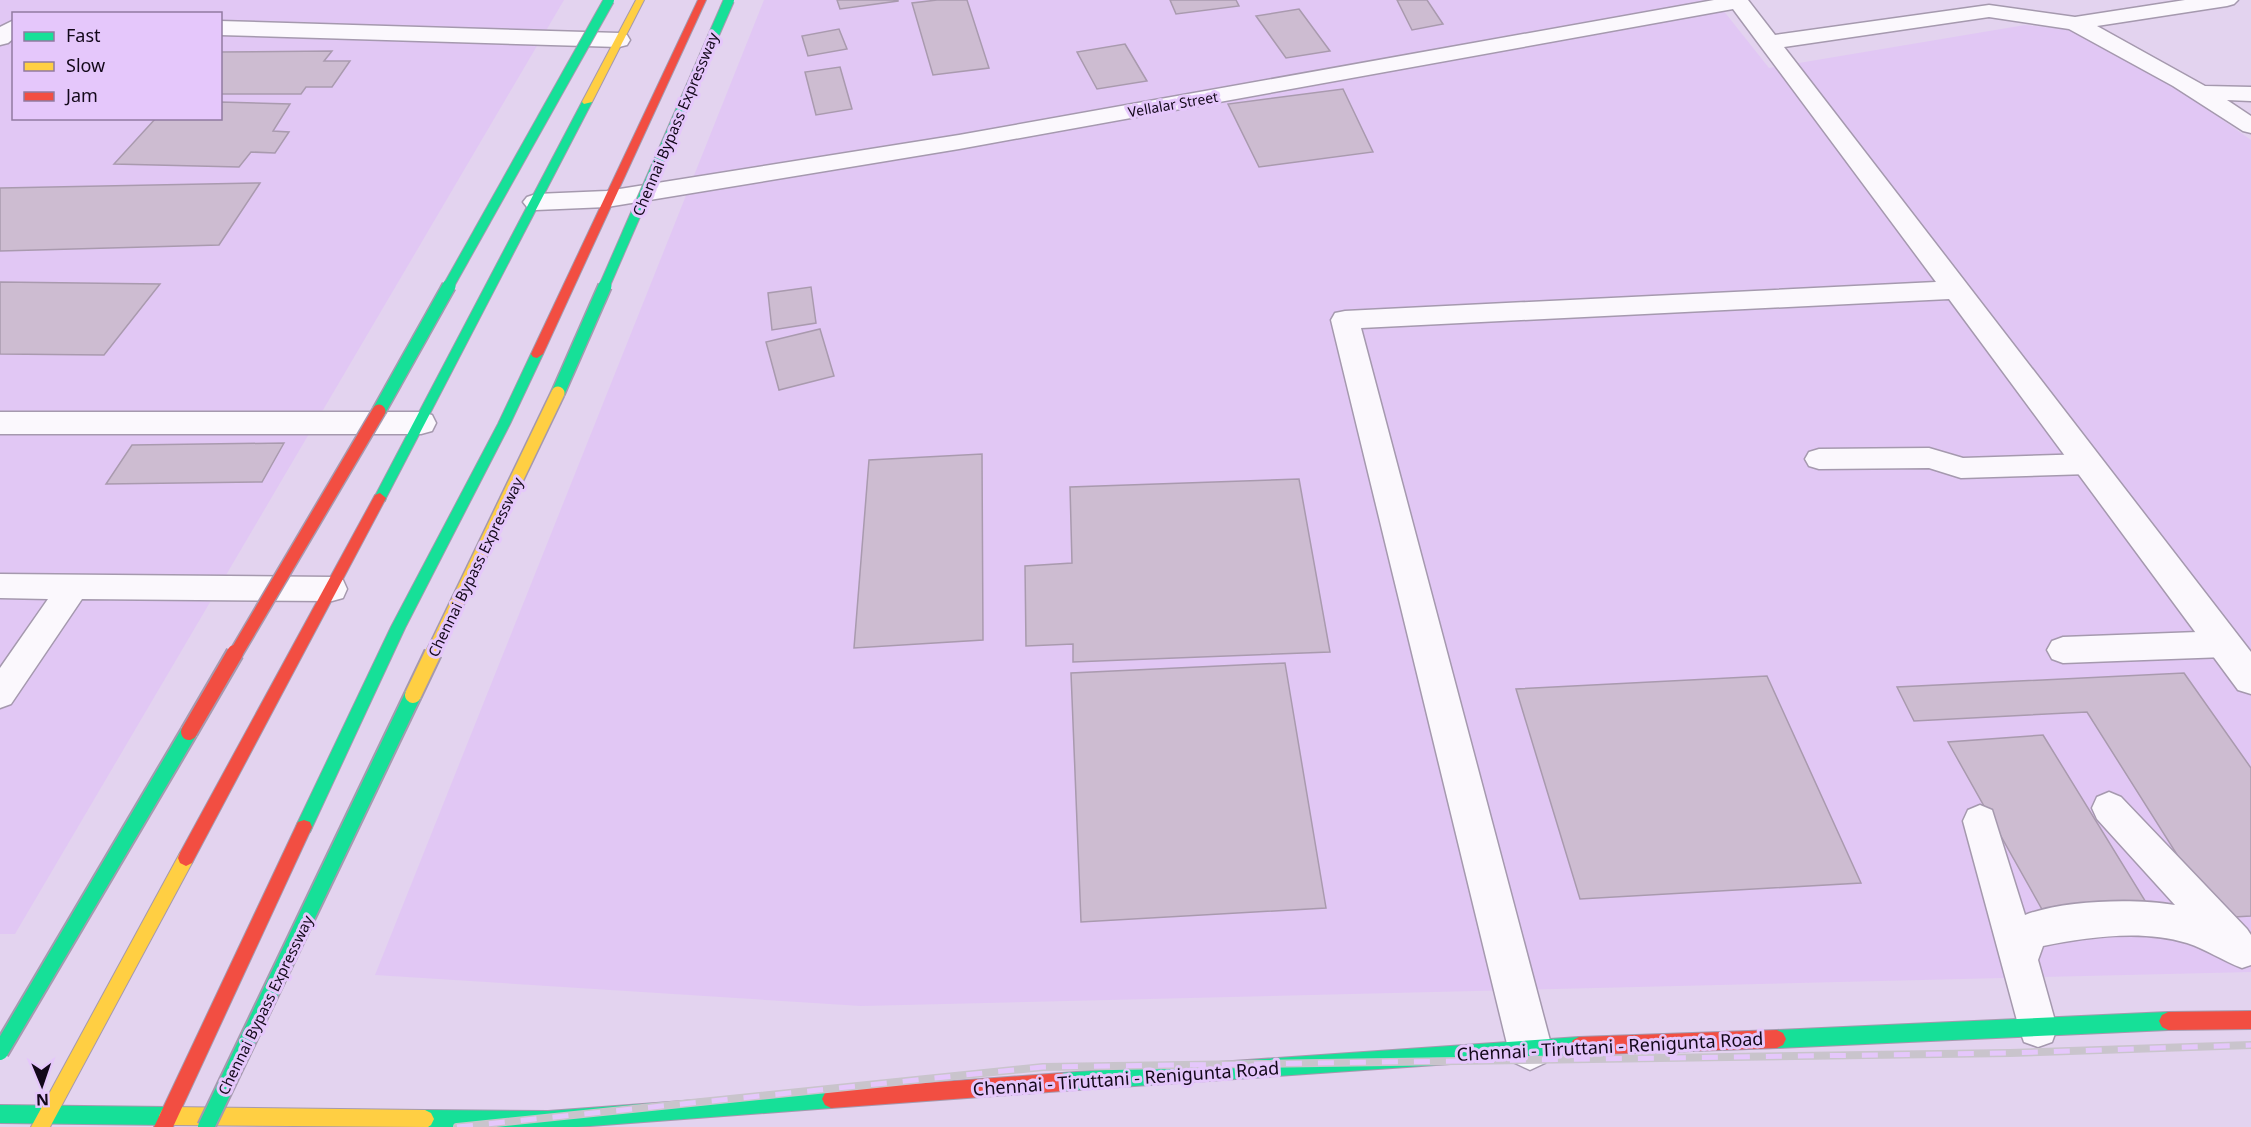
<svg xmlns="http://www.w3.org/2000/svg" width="2251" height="1127" viewBox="0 0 2251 1127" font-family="'Noto Sans',sans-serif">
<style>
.built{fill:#e1c7f4;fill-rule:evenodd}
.building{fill:#cdbcd1;stroke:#a99aae;stroke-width:1.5}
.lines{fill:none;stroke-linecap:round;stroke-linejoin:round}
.lane-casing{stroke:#a599ae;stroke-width:3}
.street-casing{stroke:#a599ae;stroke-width:3}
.fast-casing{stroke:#a599ae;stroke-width:2}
.slow-casing{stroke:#a599ae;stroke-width:2}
.jam-casing{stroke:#a599ae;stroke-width:2}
.lane{fill:#fbf8fd;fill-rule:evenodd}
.street{fill:#fbf8fd;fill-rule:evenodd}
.fast{fill:#16e098;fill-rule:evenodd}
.slow{fill:#ffcf43;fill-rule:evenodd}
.jam{fill:#f24e42;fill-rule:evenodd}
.rail-casing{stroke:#c9c4cc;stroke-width:8}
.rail{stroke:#e5c7fb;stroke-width:5;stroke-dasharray:16;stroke-linecap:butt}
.fast-bridge-far2-casing{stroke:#a599ae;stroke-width:12;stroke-linecap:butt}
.fast-bridge-far1-casing{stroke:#a599ae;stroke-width:16;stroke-linecap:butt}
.fast-bridge-casing{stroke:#a599ae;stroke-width:20;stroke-linecap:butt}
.slow-bridge-far1-casing{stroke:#a599ae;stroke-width:16;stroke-linecap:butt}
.slow-bridge-casing{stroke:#a599ae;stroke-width:20;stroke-linecap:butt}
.jam-bridge-far1-casing{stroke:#a599ae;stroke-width:16;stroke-linecap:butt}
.jam-bridge-casing{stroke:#a599ae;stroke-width:20;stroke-linecap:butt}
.fast-bridge-far2{stroke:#16e098;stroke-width:10}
.fast-bridge-far1{stroke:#16e098;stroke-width:13}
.fast-bridge{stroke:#16e098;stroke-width:16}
.slow-bridge-far1{stroke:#ffcf43;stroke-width:13}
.slow-bridge{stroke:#ffcf43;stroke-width:16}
.jam-bridge-far1{stroke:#f24e42;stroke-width:13}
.jam-bridge{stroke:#f24e42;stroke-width:16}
.labels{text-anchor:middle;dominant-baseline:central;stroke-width:6;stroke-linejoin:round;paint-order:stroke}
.far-street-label{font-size:14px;fill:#13081a;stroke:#e5c7fb}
.street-label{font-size:15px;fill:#13081a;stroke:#e5c7fb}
.near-street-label{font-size:18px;fill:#13081a;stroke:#e5c7fb}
</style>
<rect width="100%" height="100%" fill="#e3d3ef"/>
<g class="built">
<path d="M0,0H564L15,934H0ZM14,14H220V118H14Z"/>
<path d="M764,0H1715L1769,68L2025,25L2099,33L2251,140V972L861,1006L375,975Z"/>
</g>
<g class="building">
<path d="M837,0H898V1L840,9Z"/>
<path d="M937,0H967L989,68L933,75L912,3Z"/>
<path d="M1170,0H1236L1239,6L1176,14Z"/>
<path d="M1397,0H1427L1443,24L1412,30Z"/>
<path d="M1299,9L1330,51L1286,58L1256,16Z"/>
<path d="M839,29L847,49L808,56L802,36Z"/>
<path d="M1125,44L1147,81L1097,89L1077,52Z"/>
<path d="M332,51L324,61H350L332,87H306L301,94H220V52Z"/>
<path d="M840,67L852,109L816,115L805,72Z"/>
<path d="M1343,89L1373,152L1259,167L1228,104Z"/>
<path d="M220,102L290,104L273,131L289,132L275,153L251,152L239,167L114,164L156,118H220Z"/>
<path d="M260,183L219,245L0,251V188Z"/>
<path d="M0,282L160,284L104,355L0,354Z"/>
<path d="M811,287L816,323L772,330L768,293Z"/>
<path d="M820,329L834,376L779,390L766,342Z"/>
<path d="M284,443L262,482L106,484L132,445Z"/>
<path d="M982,454L983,640L854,648L869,460Z"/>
<path d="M1299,479L1330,652L1073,662V644L1026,646L1025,566L1072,563L1070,487Z"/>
<path d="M1285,663L1326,908L1081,922L1071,673Z"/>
<path d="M2184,673L2251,768V916L2217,918L2087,712L1914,721L1897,687Z"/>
<path d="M1767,676L1861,883L1580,899L1516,689Z"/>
<path d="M2043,735L2152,912L2048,920L1948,742Z"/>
</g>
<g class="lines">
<g class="lane-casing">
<g id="lane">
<path d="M1929,448L1963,458L2089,454L2099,457L2103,464L2099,471L2089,474L1961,478L1929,468L1819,469L1809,466L1805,459L1809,452L1819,449Z"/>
<path d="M0,574L332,577L343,580L347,589L343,598L332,601L82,599L11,704L0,708V668L48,599L0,598Z"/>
<path d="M2225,631L2236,635L2241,644L2236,653L2225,657L2063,663L2052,659L2047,650L2052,641L2063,637Z"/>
<path d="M2109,792L2121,797L2247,929L2251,935V965L2242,968C2223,961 2206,949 2187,943C2142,929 2088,937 2043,946L2038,960L2057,1028L2052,1042L2038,1047L2024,1042L2019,1028L1963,821L1968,810L1980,805L1992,810L2025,915C2063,900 2135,898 2175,905L2097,819L2092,808L2097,797Z"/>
</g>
</g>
<g class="street-casing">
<g id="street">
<path d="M1714,0H1748L1775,35L1989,5L2075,17L2185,0H2238L2234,4L2227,6L2097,26L2205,86L2251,87V101L2227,100L2251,116V133L2243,131L2173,86L2069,29L1989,17L1784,47L2251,652V694L2238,690L1949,299L1361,328L1552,1048L1545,1063L1530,1070L1515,1063L1508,1048L1331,320L1335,313L1345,311L1936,282L1733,9L959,149L607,207L536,210L527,207L523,202L527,197L536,194L607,191L959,135Z"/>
<path d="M14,20V38L8,43L0,45V27Z"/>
<path d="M220,21L619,33L627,35L630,40L627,45L619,47L220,35Z"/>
<path d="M0,412H421L432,415L436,423L432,431L421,434H0Z"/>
</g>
</g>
<g class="fast-casing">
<g id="fast">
<path d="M587,99L592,102L386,498L385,501H375L374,498L582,102Z"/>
<path d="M537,350L543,354L510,424L405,628L310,832L304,834L298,832L296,827L298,822L391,627L498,424L531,354Z"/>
<path d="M2168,1012L2174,1015L2177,1021L2174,1027L2168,1030L1777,1048L1771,1045L1768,1039L1771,1033L1777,1030Z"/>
<path d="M1579,1037L1585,1040L1588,1046L1585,1052L1579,1055L1062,1091L1056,1088L1053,1082L1056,1076L1062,1073Z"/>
<path d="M831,1090L837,1093L840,1099L837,1105L831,1108L577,1127H422L419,1125L416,1119L419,1113L425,1110L548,1111Z"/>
<path d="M0,1105L168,1107L174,1110L177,1116L174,1122L168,1125L0,1123Z"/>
</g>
</g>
<g class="slow-casing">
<g id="slow">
<path d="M636,0H644L592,102L584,104L582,102Z"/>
<path d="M186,850L192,853L194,858L192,863L50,1127H31L180,853Z"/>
<path d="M168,1107L425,1110L431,1113L434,1119L431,1125L428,1127L168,1125L162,1122L159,1116L162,1110Z"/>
</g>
</g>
<g class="jam-casing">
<g id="jam">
<path d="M698,0H706L543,354L537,358L533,357L531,354Z"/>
<path d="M380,493L386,498L192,863L186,866L180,863L178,858L180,853L375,495Z"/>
<path d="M304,820L310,822L312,827L173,1127H154L298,822Z"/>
<path d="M2251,1011V1029L2168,1030L2162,1027L2159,1021L2162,1015L2168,1012Z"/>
<path d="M1777,1030L1783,1033L1786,1039L1783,1045L1777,1048L1579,1055L1573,1052L1570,1046L1573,1040L1579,1037Z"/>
<path d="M1062,1073L1068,1076L1071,1082L1068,1088L1062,1091L831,1108L825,1105L822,1099L825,1093L831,1090Z"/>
</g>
</g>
<use href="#lane" class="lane"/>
<use href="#street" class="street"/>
<use href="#fast" class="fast"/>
<use href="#slow" class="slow"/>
<use href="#jam" class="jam"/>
<g class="rail-casing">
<path id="rail" d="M457,1127L1043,1067L2010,1053L2251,1045"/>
</g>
<use href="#rail" class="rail"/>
<g class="fast-bridge-far2-casing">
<g id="fast-bridge-far2">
<path d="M448,287L609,0"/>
<path d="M604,287L729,0"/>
</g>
</g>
<g class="fast-bridge-far1-casing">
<g id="fast-bridge-far1">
<path d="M558,393L605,286"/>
<path d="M379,411L449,286"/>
</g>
</g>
<g class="fast-bridge-casing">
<g id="fast-bridge">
<path d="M0,1052L189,732"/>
<path d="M206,1127L413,695"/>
</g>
</g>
<g class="slow-bridge-far1-casing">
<path id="slow-bridge-far1" d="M432,655L558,393"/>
</g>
<g class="slow-bridge-casing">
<path id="slow-bridge" d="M413,695L433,653"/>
</g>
<g class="jam-bridge-far1-casing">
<path id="jam-bridge-far1" d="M235,655L379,411"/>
</g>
<g class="jam-bridge-casing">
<path id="jam-bridge" d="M189,732L235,653"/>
</g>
<use href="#fast-bridge-far2" class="fast-bridge-far2"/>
<use href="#fast-bridge-far1" class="fast-bridge-far1"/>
<use href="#fast-bridge" class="fast-bridge"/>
<use href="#slow-bridge-far1" class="slow-bridge-far1"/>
<use href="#slow-bridge" class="slow-bridge"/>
<use href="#jam-bridge-far1" class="jam-bridge-far1"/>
<use href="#jam-bridge" class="jam-bridge"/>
</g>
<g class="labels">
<g class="far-street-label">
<text transform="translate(1173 104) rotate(-10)">Vellalar Street</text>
</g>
<g class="street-label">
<text transform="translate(675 124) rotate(-67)">Chennai Bypass Expressway</text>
<text transform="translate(475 567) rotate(-64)">Chennai Bypass Expressway</text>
<text transform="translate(265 1005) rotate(-64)">Chennai Bypass Expressway</text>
</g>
<g class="near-street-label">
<text transform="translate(1610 1046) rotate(-3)">Chennai - Tiruttani - Renigunta Road</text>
<text transform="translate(1126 1078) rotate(-4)">Chennai - Tiruttani - Renigunta Road</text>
</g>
</g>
<rect x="12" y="12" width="210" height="108" fill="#e5c7fb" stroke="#917ba1" stroke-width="1.5"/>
<rect x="24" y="32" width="30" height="9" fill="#16e098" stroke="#917ba1" stroke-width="1.5"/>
<text x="66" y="42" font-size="18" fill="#13081a">Fast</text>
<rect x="24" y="62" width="30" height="9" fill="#ffcf43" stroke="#917ba1" stroke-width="1.5"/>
<text x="66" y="72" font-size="18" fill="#13081a">Slow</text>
<rect x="24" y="92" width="30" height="9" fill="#f24e42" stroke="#917ba1" stroke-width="1.5"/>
<text x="66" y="102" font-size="18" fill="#13081a">Jam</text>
<g transform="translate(42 1085) rotate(178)" stroke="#e5c7fb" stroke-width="4.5" paint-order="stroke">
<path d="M0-4.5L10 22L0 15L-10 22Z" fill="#13081a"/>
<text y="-9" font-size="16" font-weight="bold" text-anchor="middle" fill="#13081a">N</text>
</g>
</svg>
